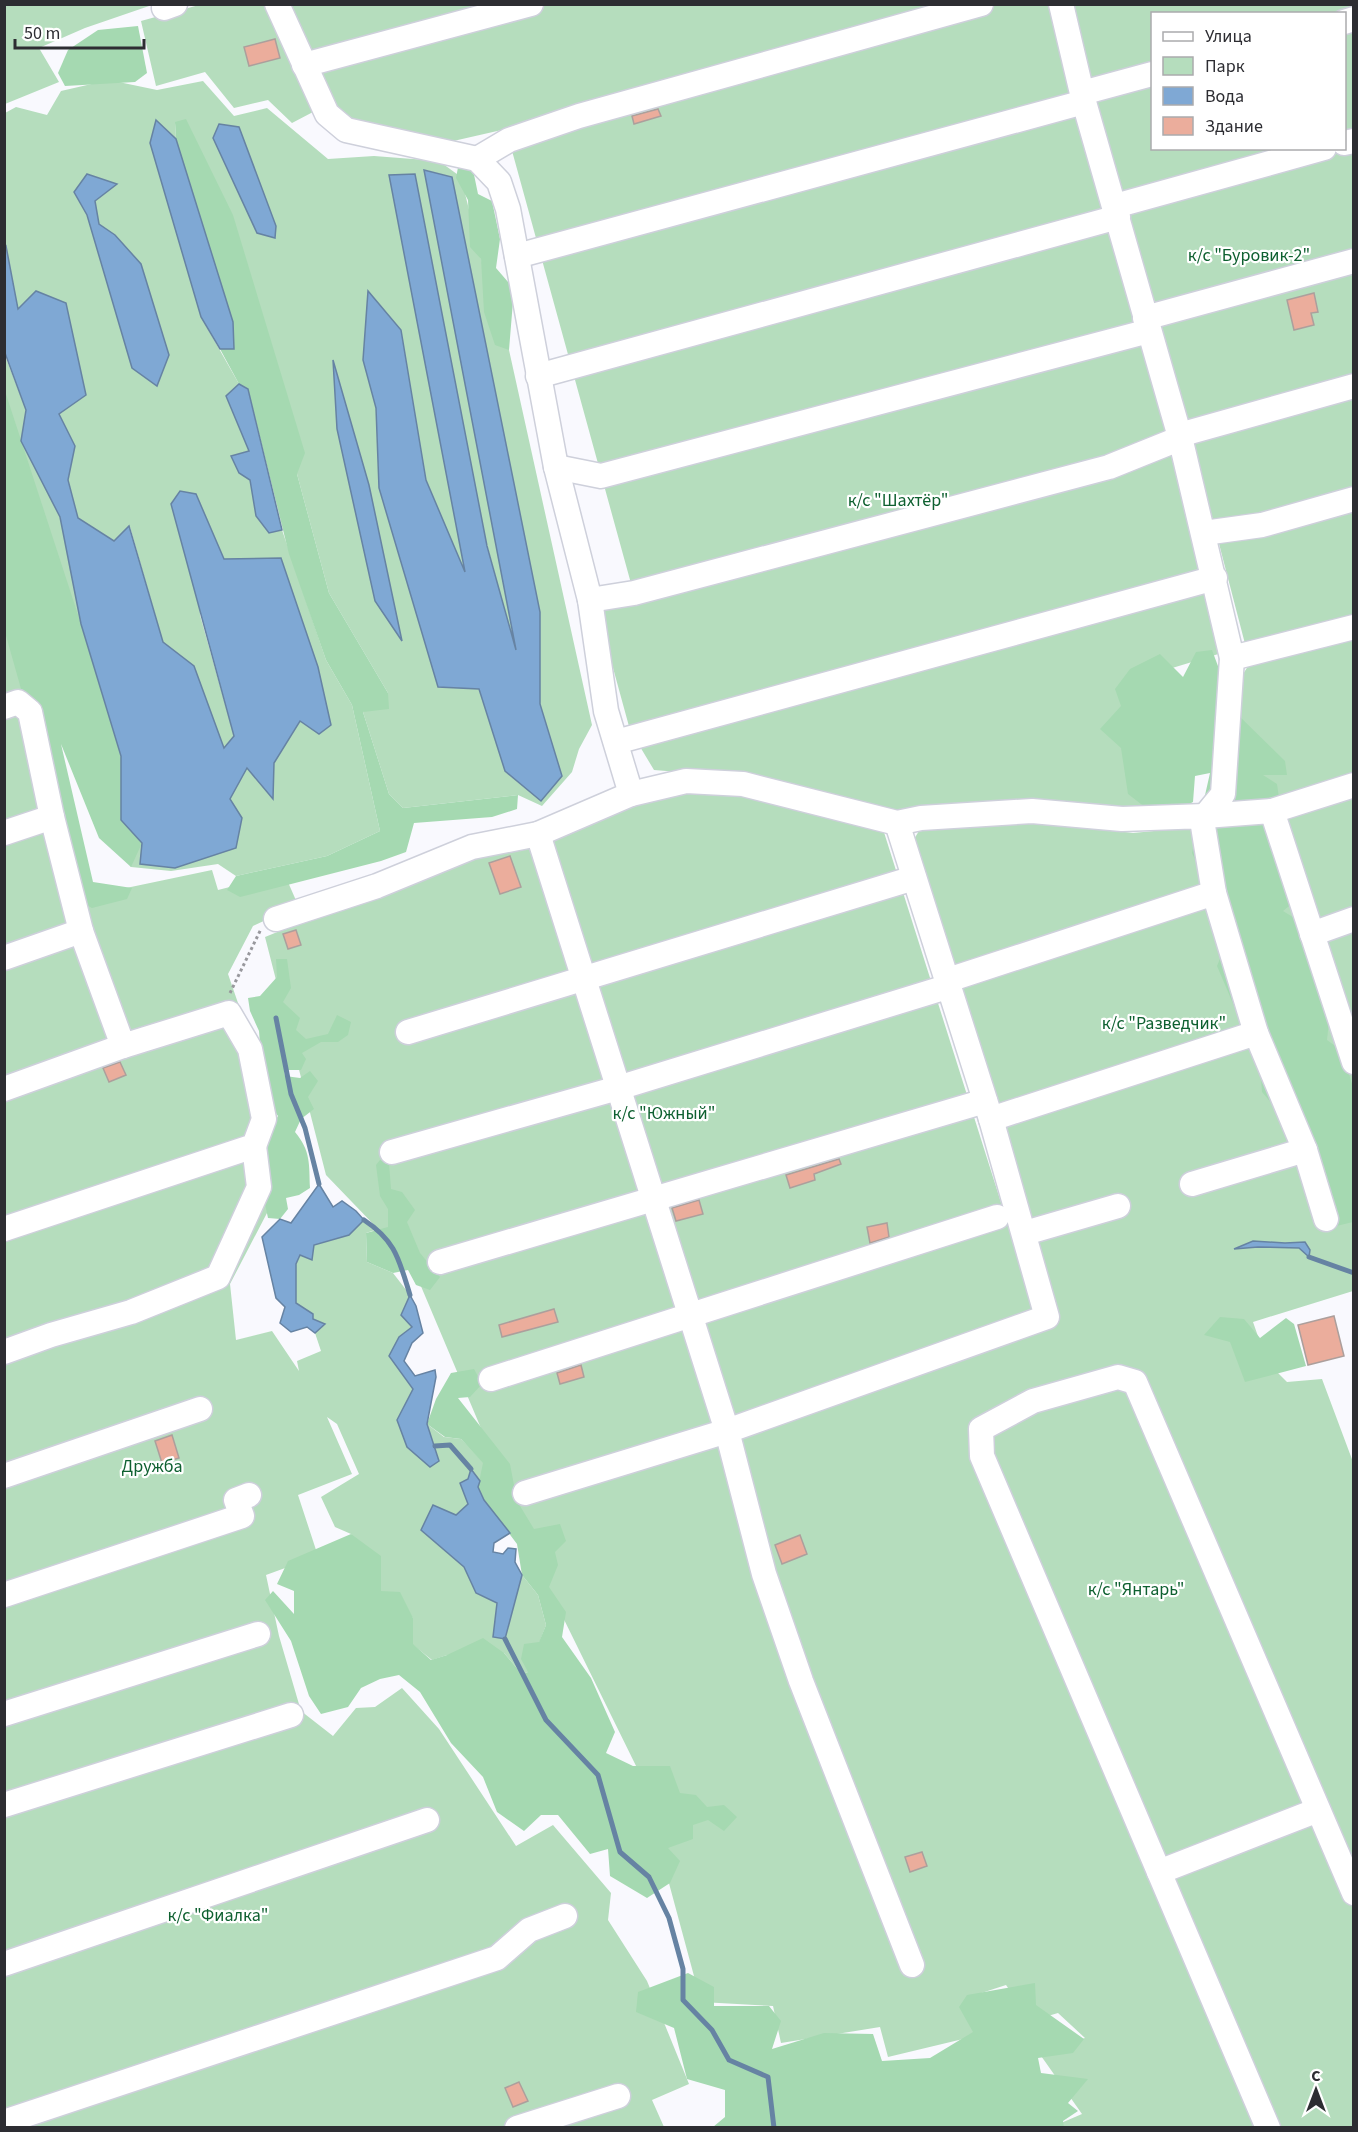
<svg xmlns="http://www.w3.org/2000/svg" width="1358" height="2132" viewBox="0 0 1358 2132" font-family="'Source Sans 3',sans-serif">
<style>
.green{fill:#b5ddbd;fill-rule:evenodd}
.forest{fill:#a5d9b1}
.water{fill:#7fa8d4;stroke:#6683a3;stroke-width:1.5}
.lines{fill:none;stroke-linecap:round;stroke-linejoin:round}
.stream{stroke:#6683a3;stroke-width:5}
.building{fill:#ebad9c;stroke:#ac9f9c;stroke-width:1.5}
.minor-casing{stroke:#ced0db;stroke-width:27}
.path{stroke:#98989d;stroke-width:3;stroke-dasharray:3 3;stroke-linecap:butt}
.minor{stroke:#fff;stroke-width:24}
.labels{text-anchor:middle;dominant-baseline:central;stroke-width:4.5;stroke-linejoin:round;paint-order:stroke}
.park-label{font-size:18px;fill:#0e6030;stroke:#fff}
</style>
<rect width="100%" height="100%" fill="#f9f9fe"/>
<g class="green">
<path d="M5,4H152V5L85,28L39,48L59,82L5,104Z"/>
<path d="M199,5H266L313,112L292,123L268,100L234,108L205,72L156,86L141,21Z"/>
<path d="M283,5H1050L1141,334L1225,652L1126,682L1143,812H894L741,777L654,770L630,730L604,635V608L635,598L506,129L449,142L351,127L333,112Z"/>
<path d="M1071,5H1353V1291L1253,1322L1267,1362L1287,1382L1322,1379L1353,1462V2127H1063L1061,2123L1082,2114L1039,2053L1085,2038L1058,2013L1031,2021L1006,1985L969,1997L988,2033L888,2057L880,2027L781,2043L773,2006L701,2002L639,1772L549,1589L412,1265L378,1229L366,1233L367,1262L393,1273L410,1295L403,1317L412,1327L399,1337L389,1356L413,1389L397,1420L439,1461L427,1424L444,1437L461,1439L484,1463L480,1481L471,1470L469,1504L456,1515L421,1530L464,1567L476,1593L497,1603L493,1637L505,1639L522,1575L538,1595L546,1625L528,1672L522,1674L504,1653L447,1655L432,1660L412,1644L413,1618L381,1592L351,1534L335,1527L321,1497L359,1474L337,1424L327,1417L352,1474L298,1495L318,1556L266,1575L279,1636L301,1711L333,1736L356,1708L375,1707L402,1688L439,1729L516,1846L553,1825L611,1893L608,1920L647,1981L689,2084L652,2100L664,2127H5L4,616L88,896L212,870L218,890L284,873L298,905L253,926L228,974L238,1003L261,1055L280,1188L230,1284L236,1340L272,1331L299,1371L297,1361L321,1351L315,1333L325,1324L313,1319V1314L296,1303V1264L300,1255L314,1245L349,1235L364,1220L377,1228L326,1175L265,937L475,852L645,798L712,789L882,826L1041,1329L913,841L923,824L1021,819L1133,833L1258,821L1239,740L1238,682L1250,663L1190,432L1090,90ZM1152,14H1344V148H1152Z"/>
<path d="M109,80L157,90L203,81L234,116L267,108L328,159L374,156L439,161L461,177L481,259L509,350L592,725L579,749L572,772L542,806L518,795L403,808L389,794L363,712L388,693L329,593L297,474L175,122L176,139L156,120L201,317L239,384L226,396L249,451L231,456L250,480L256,516L269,533L282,530L326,660L352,705L380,831L327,856L236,876L218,864L171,871L131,867L100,814L5,545L4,353L26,410L22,441L60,517L81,624L121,756L230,799L247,767L272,798L274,763L300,721L224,559L196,494L200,615L234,736L224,749L194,666L163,642L130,527L114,541L78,518L68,480L75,446L59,414L18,310L6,246L5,248V113L16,107L47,115L61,91ZM425,170L452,177L540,612V704L562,776L505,771L479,689L438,687L379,488L376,408L363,360L401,330L426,480L466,576L389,175L518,661ZM117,184L95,201L99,224L115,235L141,264L169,355L132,368L87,215L74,192Z"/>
</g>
<g class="forest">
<path d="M138,26L147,73L135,82L65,86L58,73L68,50L98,30Z"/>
<path d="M186,119L233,215L305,453L297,474L329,593L388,693L389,709L363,712L389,794L403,808L518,795L517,809L492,817L414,823L406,852L381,861L240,897L227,890L236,876L327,856L380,831L352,705L326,660L289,554L248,389L239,384L220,349H234L176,139L175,122Z"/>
<path d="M459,162L472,165L478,194L492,201L500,239L496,268L514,289L509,350L495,345L484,312L481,259L470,247L468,200L456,178Z"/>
<path d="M4,388L81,624L121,756V820L142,843L131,867L99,838L61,744L93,882L132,888L127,899L92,908L81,902L5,632Z"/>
<path d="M1212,650L1235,712L1285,761L1287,775H1263L1277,784L1294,902L1283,911L1304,924L1316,985L1331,1003L1327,1040L1342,1051L1353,1087V1222L1328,1228L1310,1148L1262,1092L1257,1022L1237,1013L1217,966L1230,934L1192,853L1210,773L1195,776L1193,802L1176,811L1154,814L1128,794L1121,748L1100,729L1121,706L1115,689L1130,669L1160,654L1183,677L1196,652Z"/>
<path d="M276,959H287L291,988L283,1002L300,1018L296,1030L306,1039L328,1034L337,1015L351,1022L348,1035L338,1042H321L302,1053L306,1059L301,1070H284L285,1076L300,1078L310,1071L318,1081L308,1097L314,1109L301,1119L295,1132C311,1151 309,1164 310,1188L299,1195L286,1198L288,1209L280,1219L268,1218L263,1195L259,1148L278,1116L264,1097L259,1031L250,1011L248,998L260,996L277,977Z"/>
<path d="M380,1160L389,1163L391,1189L402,1192L415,1210L407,1222L420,1253L440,1277L430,1290L416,1285L408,1270L393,1273L367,1262L366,1233L388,1227V1209L380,1196L376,1165Z"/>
<path d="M1220,1317L1244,1319L1260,1338L1286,1318L1294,1324L1306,1366L1245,1382L1230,1342L1204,1335Z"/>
<path d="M474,1369L482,1384L470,1397L458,1398L510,1464L517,1501L534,1529L560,1524L566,1541L555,1552L558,1565L549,1587L566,1612L562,1637L591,1678L615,1732L606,1753L633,1766H670L680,1793L696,1795L707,1807L724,1805L737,1817L724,1831L708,1820L693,1825V1839L668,1848L680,1861L670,1883L647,1898L610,1876L608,1849L590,1854L558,1815H541L524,1831L497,1812L483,1777L451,1743L420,1692L399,1675L380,1679L361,1688L348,1707L321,1714L309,1696L291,1641L265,1600L273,1591L294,1614V1591L277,1584L288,1561L351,1534L381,1556V1591L400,1592L413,1618V1644L431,1660L447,1655L483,1638L504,1653L522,1674L528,1672L521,1659L524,1644L539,1642L546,1625L538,1595L522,1575L517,1544L484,1500L478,1487L483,1463L461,1439L445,1437L427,1424L436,1399L451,1373Z"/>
<path d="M688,1973L714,1987V2006H769L781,2021L772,2049L824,2033L873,2034L882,2061L930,2058L973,2032L959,2007L967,1995L1035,1983L1036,2005L1084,2039L1073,2053L1038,2058L1041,2073L1088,2079L1068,2103L1078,2111L1063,2121L1064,2128L713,2127L725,2117V2090L687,2079L674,2028L636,2012L638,1992Z"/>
</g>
<g class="water">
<path d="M156,120L176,139L233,322L234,349H220L201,317L150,143Z"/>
<path d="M219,124L239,127L276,226L275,238L257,233L213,138Z"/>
<path d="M424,170L452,177L540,612V704L562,776L541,801L505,771L479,689L438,687L379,488L376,408L363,360L368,291L401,330L426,480L465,572L389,175L415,174L487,546L516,650Z"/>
<path d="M87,174L117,184L95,201L99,224L115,235L141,264L169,355L157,386L132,368L87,215L74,192Z"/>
<path d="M6,246L18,309L36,291L66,303L86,395L59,414L75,446L68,480L78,518L114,541L129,526L163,642L194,666L224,748L234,736L171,504L180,491L196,494L224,559L281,558L318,667L331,725L319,734L300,721L274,763L273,799L247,768L230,799L242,818L236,848L175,868L140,864L142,843L121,820V756L81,624L60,517L21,441L26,410L5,353L4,248Z"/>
<path d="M333,360L369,485L402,641L375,601L337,429Z"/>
<path d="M239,384L248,389L282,530L269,533L256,516L250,480L239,473L231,456L249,451L226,396Z"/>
<path d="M319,1184L333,1207L342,1201L356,1211L364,1220L349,1235L314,1245L312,1260L300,1255L296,1264V1303L313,1314V1319L325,1324L315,1333L307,1327L291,1332L280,1323L285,1307L276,1298L262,1237L280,1219L291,1223Z"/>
<path d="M1253,1241L1285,1243L1305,1242L1310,1250L1309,1257L1299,1248L1258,1247L1234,1249Z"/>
<path d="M410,1295L416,1306L423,1333L412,1343L404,1361L415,1376L435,1370L436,1377L427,1424L439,1461L430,1467L407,1447L397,1420L413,1389L389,1356L399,1337L412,1327L401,1315Z"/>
<path d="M471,1469L480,1481L478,1487L484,1500L510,1533L494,1543L493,1552L503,1554L508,1548L516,1549L515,1562L522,1575L505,1639L493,1637L497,1603L476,1593L464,1567L421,1530L433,1505L456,1515L468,1504L460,1483L468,1479Z"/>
</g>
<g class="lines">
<g class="stream">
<path d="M276,1018L291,1094L305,1128L319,1184"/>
<path d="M364,1220C396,1241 399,1260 410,1295"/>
<path d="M1309,1257L1354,1273"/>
<path d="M435,1446L450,1445L471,1469"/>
<path d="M505,1639L546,1720L598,1775L620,1852L649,1877L669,1918L683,1969V2000L712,2030L729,2060L768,2077L774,2128"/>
</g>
</g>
<g class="building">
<path d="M275,39L280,58L249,66L244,47Z"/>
<path d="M658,109L661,116L634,124L632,116Z"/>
<path d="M1314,293L1318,312L1311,313L1314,325L1294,330L1287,300Z"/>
<path d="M510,856L521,887L500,894L489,863Z"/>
<path d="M296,930L301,945L288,949L283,934Z"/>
<path d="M120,1062L126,1075L109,1082L103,1068Z"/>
<path d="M839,1159L841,1164L814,1174L815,1180L790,1188L786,1175Z"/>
<path d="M699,1200L703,1214L676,1221L672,1208Z"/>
<path d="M887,1223L889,1237L870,1243L867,1227Z"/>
<path d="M554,1309L558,1322L502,1337L499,1325Z"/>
<path d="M1334,1316L1344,1356L1308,1365L1298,1325Z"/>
<path d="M581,1365L584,1377L560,1384L557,1373Z"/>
<path d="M172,1435L179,1458L162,1463L155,1441Z"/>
<path d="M800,1535L807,1554L782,1564L775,1545Z"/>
<path d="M922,1852L927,1866L910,1872L905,1857Z"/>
<path d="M519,2082L528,2101L513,2107L505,2088Z"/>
</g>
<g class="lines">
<g class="minor-casing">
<g id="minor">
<path d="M1061,4L1084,102L1180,437L1232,658L1223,794L1205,816L1272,811L1354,1062"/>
<path d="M164,8L175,4"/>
<path d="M1344,22L1354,19"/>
<path d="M304,65L531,4"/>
<path d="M1082,93L1152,74"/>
<path d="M1344,143L1354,141"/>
<path d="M477,159L509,140L579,116L981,4"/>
<path d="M1115,206L1324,148"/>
<path d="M517,256L1084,102"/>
<path d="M1145,318L1354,261"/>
<path d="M538,376L1118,217"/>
<path d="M556,467L601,476L1149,331"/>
<path d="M1204,533L1262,525L1354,499"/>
<path d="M590,600L634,593L1109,467L1171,442L1190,432L1354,386"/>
<path d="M1232,658L1354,627"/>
<path d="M4,707L18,702L30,712L52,817L81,931L123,1046L229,1013L250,1049L264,1119L254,1146L4,1229"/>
<path d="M616,742L1215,578"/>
<path d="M631,794L686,781L743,784L897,823L921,818L1032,811L1122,819L1205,816L1203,826L1214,893L1256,1033L1305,1150L1192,1184"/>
<path d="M1272,811L1354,785"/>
<path d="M4,833L52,817"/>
<path d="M538,834L727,1431L1047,1317L991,1119L897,823"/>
<path d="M276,919L377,886L472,847L538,834L631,794L606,711L590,600L556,467L508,209L499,182L477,159L346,130L327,114L277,4"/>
<path d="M1312,934L1354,919"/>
<path d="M4,958L81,931"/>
<path d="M948,980L1214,893"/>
<path d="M408,1032L914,878"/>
<path d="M4,1089L123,1046"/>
<path d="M991,1119L1256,1033"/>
<path d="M1305,1150L1326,1219"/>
<path d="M392,1152L618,1088L950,986"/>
<path d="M1025,1233L1118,1206"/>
<path d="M440,1262L985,1101"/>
<path d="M4,1352L51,1335L131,1312L218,1277L259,1187L254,1146"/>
<path d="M491,1379L997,1217"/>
<path d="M4,1476L200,1409"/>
<path d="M525,1493L727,1431L764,1574L801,1681L912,1965"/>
<path d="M4,1595L242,1516L236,1500L249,1495"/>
<path d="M4,1714L258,1634"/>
<path d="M4,1805L291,1715"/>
<path d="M1159,1872L1318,1810"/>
<path d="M4,1964L427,1820"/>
<path d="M4,2122L497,1958L529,1930L565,1916"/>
<path d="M517,2128L618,2096"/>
<path d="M1268,2128L982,1456L981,1429L1033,1401L1118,1377L1135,1382L1354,1893"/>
</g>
</g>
<path class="path" d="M230,993L261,929"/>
<use href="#minor" class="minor"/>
</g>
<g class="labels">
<g class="park-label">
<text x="1249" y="255">к/с "Буровик-2"</text>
<text x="898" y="500">к/с "Шахтёр"</text>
<text x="1164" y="1023">к/с "Разведчик"</text>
<text x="664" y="1113">к/с "Южный"</text>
<text x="152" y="1466">Дружба</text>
<text x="1136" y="1589">к/с "Янтарь"</text>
<text x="218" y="1915">к/с "Фиалка"</text>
</g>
</g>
<rect width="1358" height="2132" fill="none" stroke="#2d2d32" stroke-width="12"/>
<rect x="1151" y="12" width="195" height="138" fill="#ffffff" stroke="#ababad" stroke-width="1.5"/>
<rect x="1163" y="32" width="30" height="9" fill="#ffffff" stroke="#ababad" stroke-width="1.5"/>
<text x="1205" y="42" font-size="18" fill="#2d2d32">Улица</text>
<rect x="1163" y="57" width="30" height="18" fill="#b5ddbd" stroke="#ababad" stroke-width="1.5"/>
<text x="1205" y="72" font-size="18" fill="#2d2d32">Парк</text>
<rect x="1163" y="87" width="30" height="18" fill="#7fa8d4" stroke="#ababad" stroke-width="1.5"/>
<text x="1205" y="102" font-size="18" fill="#2d2d32">Вода</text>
<rect x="1163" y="117" width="30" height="18" fill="#ebad9c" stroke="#ababad" stroke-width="1.5"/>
<text x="1205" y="132" font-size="18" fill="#2d2d32">Здание</text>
<g transform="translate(1316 2090)" stroke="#ffffff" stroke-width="4.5" paint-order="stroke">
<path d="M0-4.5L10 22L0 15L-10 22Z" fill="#2d2d32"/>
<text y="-9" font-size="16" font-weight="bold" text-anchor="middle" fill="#2d2d32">С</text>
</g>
<path d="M15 39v9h129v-9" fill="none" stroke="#2d2d32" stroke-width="3"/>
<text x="24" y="39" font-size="18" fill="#2d2d32" stroke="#ffffff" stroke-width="4.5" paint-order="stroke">50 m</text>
</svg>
